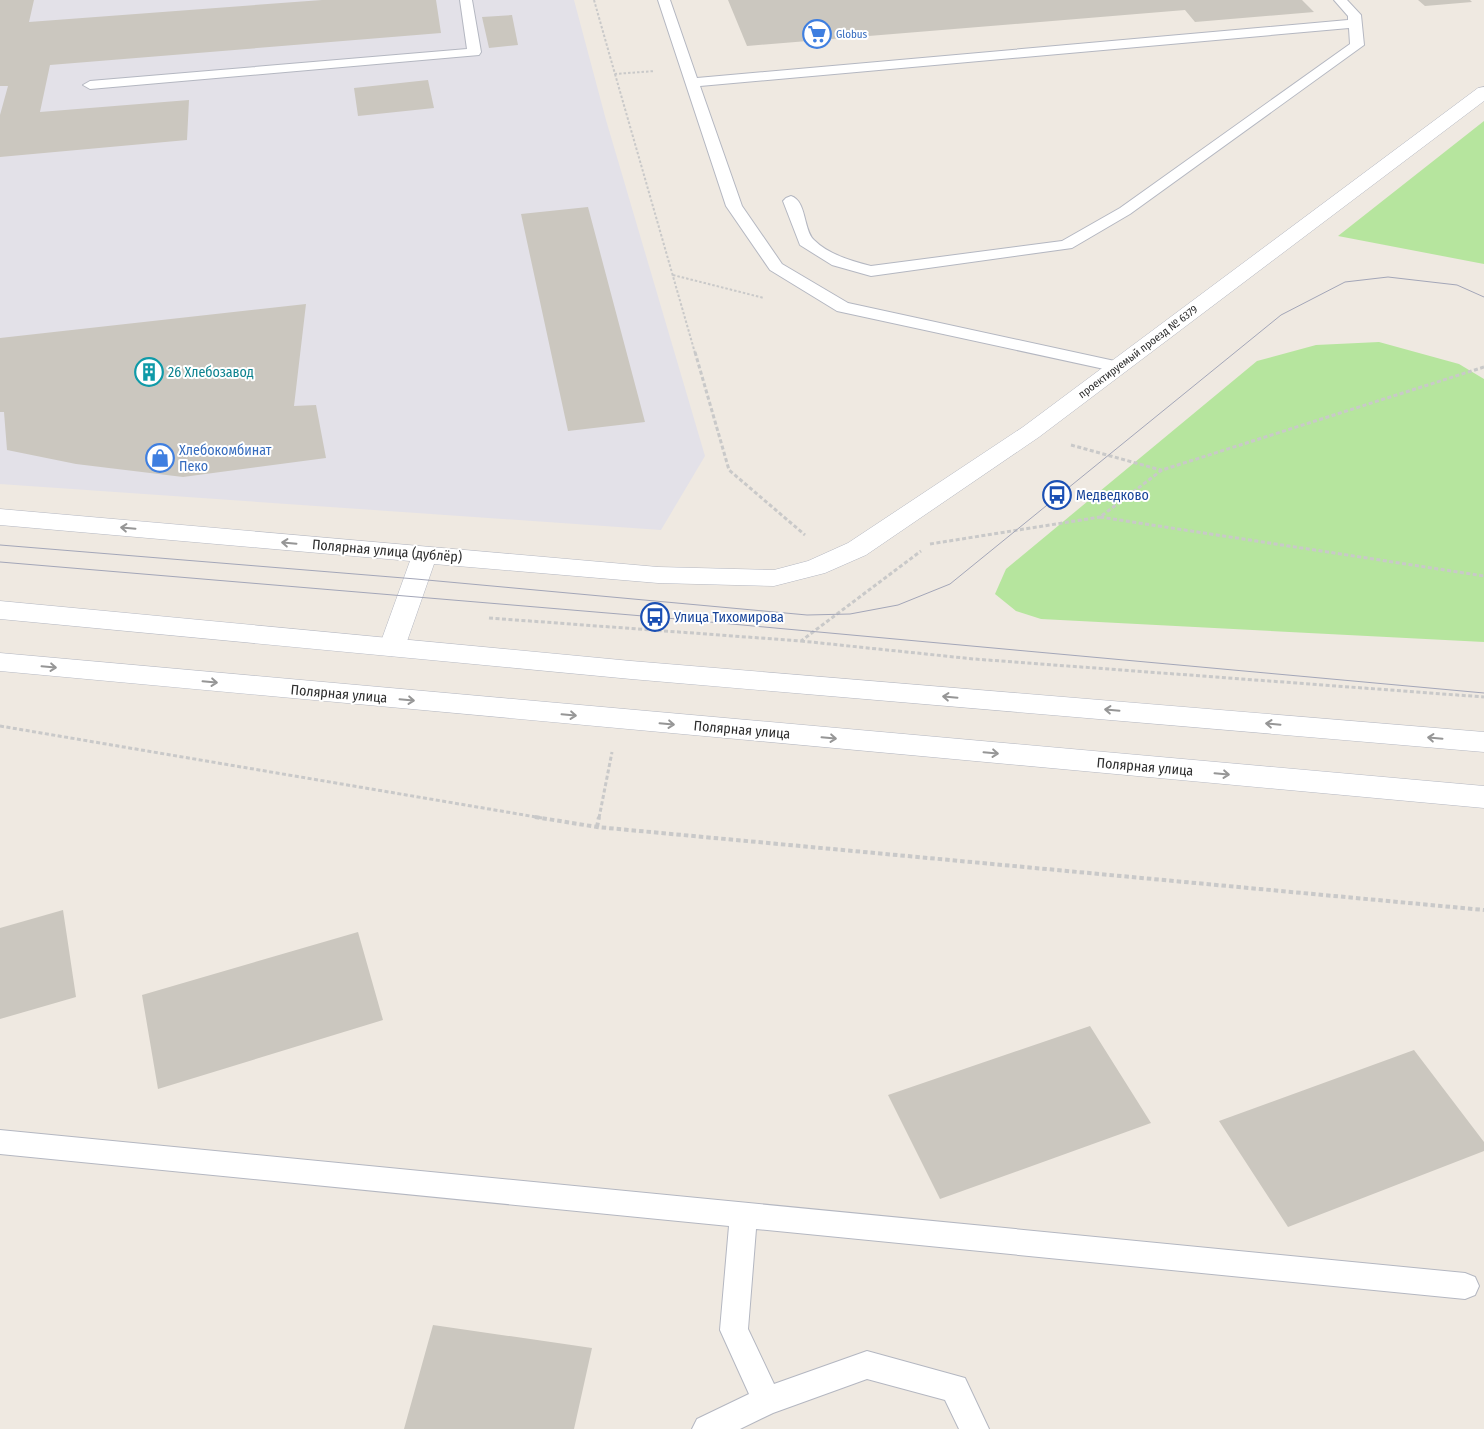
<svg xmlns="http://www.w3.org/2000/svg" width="1484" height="1429" viewBox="0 0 1484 1429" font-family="'Fira Sans Condensed',sans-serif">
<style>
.industrial{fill:#e3e1e8}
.green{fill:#b6e59e}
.building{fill:#cbc7bf}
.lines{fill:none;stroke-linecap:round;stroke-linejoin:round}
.lane-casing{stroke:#b4b7c1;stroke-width:2}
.street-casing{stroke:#b4b7c1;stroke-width:1}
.secondary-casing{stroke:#b4b7c1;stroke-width:1}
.path-far2{stroke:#c9c9c9;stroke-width:2;stroke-dasharray:2.5 2;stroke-linecap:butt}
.path-far1{stroke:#c9c9c9;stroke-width:3;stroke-dasharray:4 2.5;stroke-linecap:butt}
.path{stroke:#c9c9c9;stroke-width:4;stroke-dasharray:4.5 3;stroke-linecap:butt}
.lane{fill:#fff;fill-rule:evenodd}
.street{fill:#fff;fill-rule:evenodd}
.secondary{fill:#fff;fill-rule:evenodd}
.tram{stroke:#a3a6b8;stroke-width:1}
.oneway{stroke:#969696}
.labels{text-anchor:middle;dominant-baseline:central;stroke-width:4;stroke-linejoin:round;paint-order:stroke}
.far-shop-label{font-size:11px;fill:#366cbe;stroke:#fff;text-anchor:start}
.far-street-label{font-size:11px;fill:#2e2e2e;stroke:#fff}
.culture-label{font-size:14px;fill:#0d838f;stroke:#fff;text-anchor:start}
.shop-label{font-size:14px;fill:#366cbe;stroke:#fff;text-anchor:start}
.transit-label{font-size:14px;fill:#164399;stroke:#fff;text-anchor:start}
.street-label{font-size:14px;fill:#2e2e2e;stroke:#fff}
</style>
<rect width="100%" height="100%" fill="#efe9e1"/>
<!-- industrial -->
<path class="industrial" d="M 0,0 L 574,0 L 606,120 L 705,456 L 661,530 L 0,484 Z"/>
<!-- green -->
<path class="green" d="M 1484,121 L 1484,264 L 1338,236 Z
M 1379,342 L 1459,364 L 1484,379 L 1484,642 L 1041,619 L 1016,611 L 995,594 L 1006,569 L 1257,361 L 1316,345 Z"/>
<!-- building -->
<path class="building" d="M 0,0 L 34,0 L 29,22 L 322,0 L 436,0 L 441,33 L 50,65 L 40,112 L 189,100 L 187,140 L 0,157 L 0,115 L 8,86 L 0,86 Z
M 728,0 L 1302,0 L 1314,12 L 1195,22 L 1185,10 L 747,46 Z
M 1418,0 L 1470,0 L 1472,2 L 1425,6 Z
M 512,15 L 518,45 L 489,48 L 482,17 Z
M 428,80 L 434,108 L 358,116 L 354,88 Z
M 588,207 L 645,422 L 568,431 L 521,214 Z
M 306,304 L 294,406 L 316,405 L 326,458 L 183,477 L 76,464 L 7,450 L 4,412 L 0,412 L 0,338 Z
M 63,910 L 76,997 L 0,1019 L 0,928 Z
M 358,932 L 383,1020 L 158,1089 L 142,995 Z
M 1090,1026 L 1151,1123 L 940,1199 L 888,1095 Z
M 1414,1050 L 1484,1142 L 1484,1151 L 1288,1227 L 1219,1121 Z
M 433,1325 L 592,1348 L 574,1429 L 404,1429 Z"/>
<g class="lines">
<defs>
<path id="lane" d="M 460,0 L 472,0 L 481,52 L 479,55 L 90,89 L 83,85 L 90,81 L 467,49 Z
M 658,0 L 670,0 L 697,78 L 1348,20 L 1348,16 L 1334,0 L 1347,0 L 1361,15 L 1364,45 L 1130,214 L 1072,248 L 871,276 L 832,265 L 800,245 L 783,201 L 786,198 L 791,196 C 807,201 803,230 814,240 C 829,255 852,261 871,266 L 1062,241 L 1120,208 L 1350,44 L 1349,28 L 700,86 L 742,206 L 782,264 L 848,303 L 1124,363 L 1127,367 L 1124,371 L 1118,372 L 837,311 L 770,270 L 726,206 Z
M 0,1130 L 1465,1273 L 1475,1277 L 1479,1286 L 1475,1295 L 1465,1299 L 756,1229 L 748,1329 L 774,1384 L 867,1351 L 965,1378 L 989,1429 L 959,1429 L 945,1400 L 867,1379 L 773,1413 L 740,1429 L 692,1429 L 697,1419 L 749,1394 L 720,1330 L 729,1226 L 0,1154 Z"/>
<path id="street" d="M 1484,87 L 1484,101 L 1039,437 L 866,555 L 825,573 L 774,586 L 658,583 L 434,564 L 405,647 L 401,653 L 392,656 L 383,653 L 379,647 L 410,561 L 0,525 L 0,509 L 658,567 L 774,570 L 808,561 L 848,543 L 1023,427 L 1478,88 Z"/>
<path id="secondary" d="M 0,601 L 631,661 L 1484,732 L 1484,752 L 631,679 L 0,619 Z
M 0,653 L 1484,786 L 1484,808 L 0,671 Z"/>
</defs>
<!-- lane casing -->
<use href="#lane" class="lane-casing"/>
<!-- street casing -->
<use href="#street" class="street-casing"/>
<!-- secondary casing -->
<use href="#secondary" class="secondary-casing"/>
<!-- path-far2 -->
<path class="path-far2" d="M 594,0 L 615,74 L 655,71
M 615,74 L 695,353
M 673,275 L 764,298"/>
<!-- path-far1 -->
<path class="path-far1" d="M 695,352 L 729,470 L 805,535
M 1484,367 L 1162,470 L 1100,517 L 1484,576
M 1071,445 L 1161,470
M 930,544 L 1100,517
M 489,618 L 801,641 L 921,551
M 801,641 L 974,659 L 1484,697
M 0,726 L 542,818
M 599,818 L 612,752"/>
<!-- path -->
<path class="path" d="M 535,817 L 597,827 L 1484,910
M 597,827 L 599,817"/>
<!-- lane -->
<use href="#lane" class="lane"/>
<!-- street -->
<use href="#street" class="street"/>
<!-- secondary -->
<use href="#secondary" class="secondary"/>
<!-- tram -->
<path class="tram" d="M 0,545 L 416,579 L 807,615 L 850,614 L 898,605 L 950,584 L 1281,315 L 1345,282 L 1388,277 L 1457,285 L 1484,297
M 0,562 L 655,617 L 1484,693"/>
</g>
<!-- one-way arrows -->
<defs><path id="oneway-shaft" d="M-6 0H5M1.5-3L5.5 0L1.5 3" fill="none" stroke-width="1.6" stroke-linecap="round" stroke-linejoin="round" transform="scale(1.25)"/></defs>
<g class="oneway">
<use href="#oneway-shaft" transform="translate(128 528) rotate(-175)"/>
<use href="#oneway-shaft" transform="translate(289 543) rotate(-175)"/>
<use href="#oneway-shaft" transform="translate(49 667) rotate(5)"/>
<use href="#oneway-shaft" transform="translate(210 682) rotate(5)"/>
<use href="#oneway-shaft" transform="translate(950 697) rotate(-175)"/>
<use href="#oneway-shaft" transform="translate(407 700) rotate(5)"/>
<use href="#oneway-shaft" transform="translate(1112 710) rotate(-175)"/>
<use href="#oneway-shaft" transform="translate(569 715) rotate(5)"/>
<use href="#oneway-shaft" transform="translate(667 724) rotate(5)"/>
<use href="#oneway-shaft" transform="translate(1273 724) rotate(-175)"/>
<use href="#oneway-shaft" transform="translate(829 738) rotate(5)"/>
<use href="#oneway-shaft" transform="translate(1435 738) rotate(-175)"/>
<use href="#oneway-shaft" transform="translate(991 753) rotate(5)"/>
<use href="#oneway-shaft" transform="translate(1222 774) rotate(5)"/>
</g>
<!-- icons -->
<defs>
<symbol id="supermarket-ring" viewBox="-11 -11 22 22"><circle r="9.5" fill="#fff" stroke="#3f7fe0" stroke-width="1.5"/><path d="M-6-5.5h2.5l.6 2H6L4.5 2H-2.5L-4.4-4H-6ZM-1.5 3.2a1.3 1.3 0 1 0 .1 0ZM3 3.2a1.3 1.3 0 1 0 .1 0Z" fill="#3f7fe0"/></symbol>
<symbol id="building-ring" viewBox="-11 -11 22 22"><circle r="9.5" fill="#fff" stroke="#0f9aa8" stroke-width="1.5"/><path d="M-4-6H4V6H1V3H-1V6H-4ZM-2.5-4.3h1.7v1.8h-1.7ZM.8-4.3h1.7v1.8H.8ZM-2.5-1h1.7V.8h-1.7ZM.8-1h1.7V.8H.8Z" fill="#0f9aa8"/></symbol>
<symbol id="shop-ring" viewBox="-11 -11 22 22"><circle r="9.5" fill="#fff" stroke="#3f7fe0" stroke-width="1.5"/><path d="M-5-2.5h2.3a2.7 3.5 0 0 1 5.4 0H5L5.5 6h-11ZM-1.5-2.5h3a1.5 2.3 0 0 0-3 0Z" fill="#3f7fe0"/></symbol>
<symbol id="bus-ring" viewBox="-11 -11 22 22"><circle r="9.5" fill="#fff" stroke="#1a4fb4" stroke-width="1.5"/><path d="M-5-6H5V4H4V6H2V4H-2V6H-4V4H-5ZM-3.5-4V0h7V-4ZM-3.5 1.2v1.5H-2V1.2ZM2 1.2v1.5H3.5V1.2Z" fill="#1a4fb4"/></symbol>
</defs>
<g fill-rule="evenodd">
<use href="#supermarket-ring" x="801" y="18" width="32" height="32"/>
<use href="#building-ring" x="133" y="356" width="32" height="32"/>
<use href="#shop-ring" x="144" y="442" width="32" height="32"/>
<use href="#bus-ring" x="1041" y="479" width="32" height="32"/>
<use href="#bus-ring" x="639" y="601" width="32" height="32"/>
</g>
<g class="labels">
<!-- far-shop labels -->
<g class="far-shop-label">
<text x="836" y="34">Globus</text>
</g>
<!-- far-street labels -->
<g class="far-street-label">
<text transform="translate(1138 352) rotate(-37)">проектируемый проезд № 6379</text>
</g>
<!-- culture labels -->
<g class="culture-label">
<text x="168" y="372">26 Хлебозавод</text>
</g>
<!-- shop labels -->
<g class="shop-label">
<text x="179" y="450">Хлебокомбинат<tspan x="179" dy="16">Пеко</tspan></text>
</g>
<!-- transit labels -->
<g class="transit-label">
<text x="1076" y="495">Медведково</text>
<text x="674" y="617">Улица Тихомирова</text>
</g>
<!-- street labels -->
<g class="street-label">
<text transform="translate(387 551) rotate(5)">Полярная улица (дублёр)</text>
<text transform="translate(339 694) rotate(5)">Полярная улица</text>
<text transform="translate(742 730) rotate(5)">Полярная улица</text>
<text transform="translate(1145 767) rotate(5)">Полярная улица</text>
</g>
</g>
</svg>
